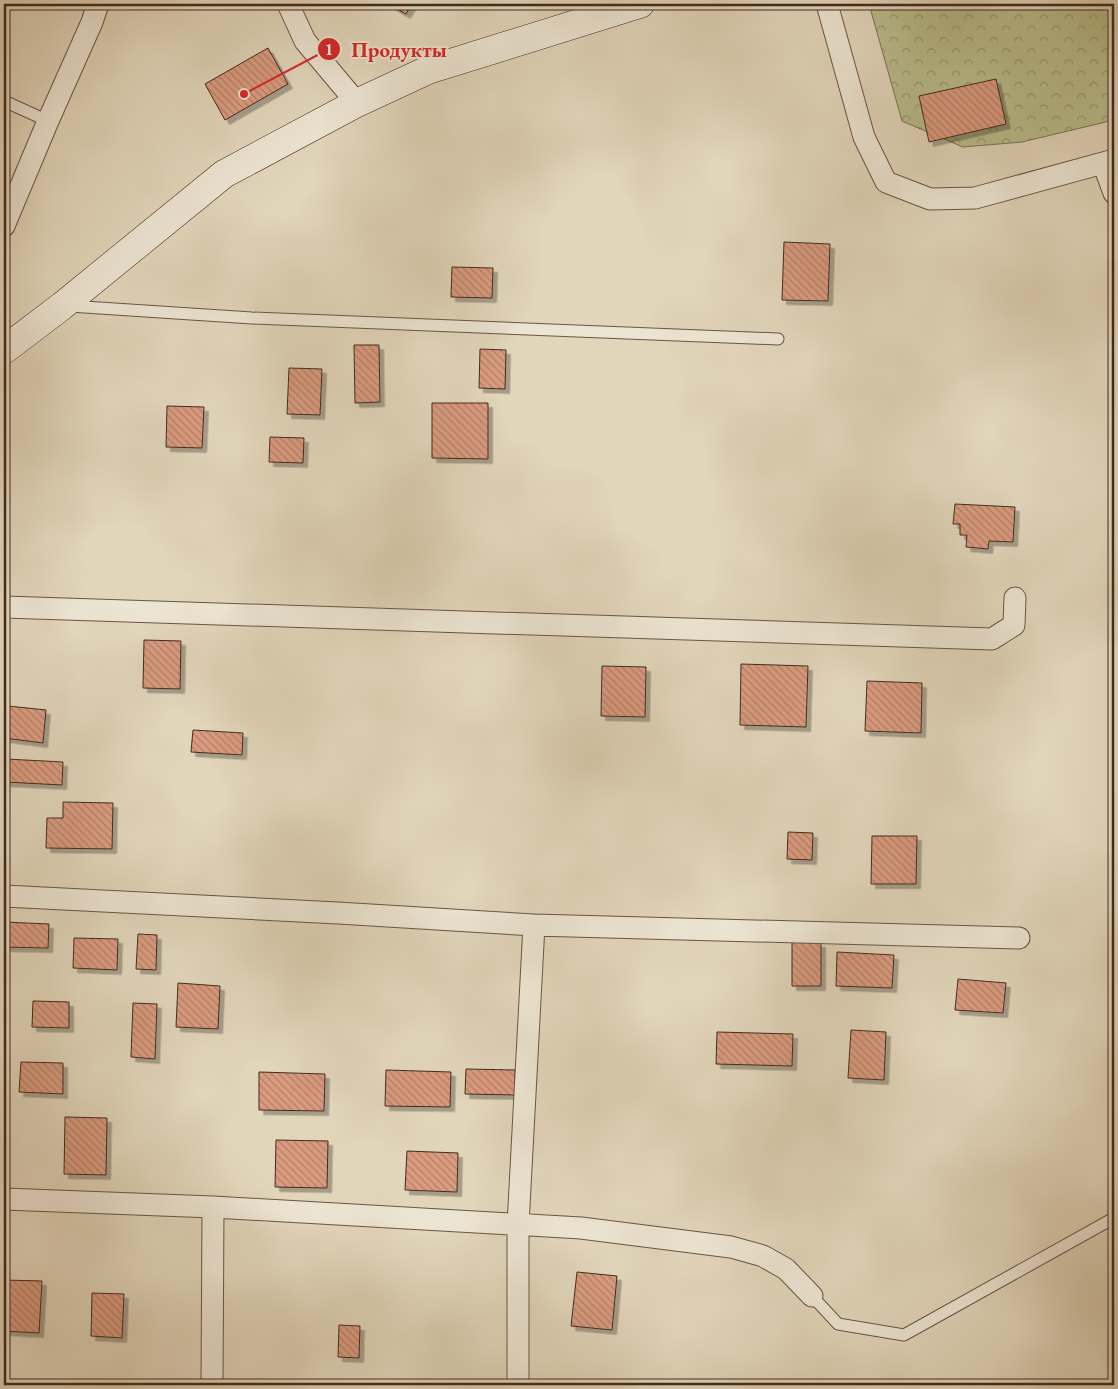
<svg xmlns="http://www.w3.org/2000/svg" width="1118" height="1389" viewBox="0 0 1118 1389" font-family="'EB Garamond',serif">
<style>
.forest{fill:url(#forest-crowns);stroke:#7e7254}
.building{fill:url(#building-back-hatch);stroke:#422a1e;filter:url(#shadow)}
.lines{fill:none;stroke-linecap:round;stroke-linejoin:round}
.lane-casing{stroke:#6a5545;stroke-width:13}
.street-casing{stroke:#6a5545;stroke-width:23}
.secondary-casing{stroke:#422a1e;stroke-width:29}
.lane{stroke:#ece4d2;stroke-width:11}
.street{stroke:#ece4d2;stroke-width:21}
.secondary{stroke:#ece4d2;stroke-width:28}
.leader{fill:none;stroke:#d62828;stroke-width:2}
.callout-dot{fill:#d62828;stroke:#ece4d2;stroke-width:2}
.mark-label{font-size:15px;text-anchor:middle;font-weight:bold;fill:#fff}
.callout-label{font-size:21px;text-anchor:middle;font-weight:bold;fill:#d62828;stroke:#ece4d2;stroke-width:4;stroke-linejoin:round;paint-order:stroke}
</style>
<defs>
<pattern id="forest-crowns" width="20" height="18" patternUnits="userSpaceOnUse" patternTransform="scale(1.25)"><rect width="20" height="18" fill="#b9bb8b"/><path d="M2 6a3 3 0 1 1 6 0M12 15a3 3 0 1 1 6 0" fill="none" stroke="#989871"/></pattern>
<pattern id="building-back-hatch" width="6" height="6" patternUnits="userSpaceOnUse" patternTransform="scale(1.25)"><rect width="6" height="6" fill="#da9b7f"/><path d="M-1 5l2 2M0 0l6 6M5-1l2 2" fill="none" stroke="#b27f67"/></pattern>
<filter id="shadow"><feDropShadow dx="4.5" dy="4.5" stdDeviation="0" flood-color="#0004"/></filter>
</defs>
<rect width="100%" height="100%" fill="#e1d5ba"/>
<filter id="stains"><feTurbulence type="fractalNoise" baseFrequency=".004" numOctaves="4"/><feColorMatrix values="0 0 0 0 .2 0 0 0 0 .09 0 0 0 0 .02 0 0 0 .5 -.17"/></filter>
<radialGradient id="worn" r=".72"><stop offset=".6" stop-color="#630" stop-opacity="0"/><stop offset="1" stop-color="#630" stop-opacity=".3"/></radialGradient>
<!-- forest -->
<path class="forest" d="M 869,4 L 1114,4 L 1114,120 L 1022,142 L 963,147 L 902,121 Z"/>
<!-- building -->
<path class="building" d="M 388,4 L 412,4 L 406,14 Z
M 268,48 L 288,84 L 225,120 L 205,84 Z
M 996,79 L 1006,124 L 929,142 L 919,96 Z
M 784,242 L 830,244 L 828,301 L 782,300 Z
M 452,267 L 493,268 L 492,298 L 451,297 Z
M 354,345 L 379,345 L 380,402 L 355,403 Z
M 480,349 L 506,350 L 505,389 L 479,388 Z
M 289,368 L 322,369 L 320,415 L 287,414 Z
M 432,403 L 488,403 L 488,459 L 432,458 Z
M 167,406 L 204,407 L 202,448 L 166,447 Z
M 270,437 L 304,438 L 303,463 L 269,462 Z
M 955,504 L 1015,507 L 1013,542 L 989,541 L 988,549 L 966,547 L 967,535 L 960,535 L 960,524 L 953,524 Z
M 144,640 L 181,641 L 180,689 L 143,688 Z
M 741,664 L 808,666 L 806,727 L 740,725 Z
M 602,666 L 646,667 L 645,717 L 601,716 Z
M 867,681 L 922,683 L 921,733 L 865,731 Z
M 8,706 L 46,710 L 43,743 L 4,738 Z
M 193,730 L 243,733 L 242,755 L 191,752 Z
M 6,759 L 63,762 L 62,785 L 5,782 Z
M 63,802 L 113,803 L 112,849 L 46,848 L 47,818 L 63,818 Z
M 788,832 L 813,833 L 812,860 L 787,859 Z
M 872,836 L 917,836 L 916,884 L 871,884 Z
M 4,922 L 49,924 L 48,948 L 4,947 Z
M 138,934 L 157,935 L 156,970 L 136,969 Z
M 74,938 L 118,939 L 117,970 L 73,968 Z
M 792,942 L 821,943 L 821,986 L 792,986 Z
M 837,952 L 894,955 L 892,988 L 836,986 Z
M 958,979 L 1006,983 L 1003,1013 L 955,1010 Z
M 178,983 L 220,986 L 218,1029 L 176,1027 Z
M 33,1001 L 69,1002 L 69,1028 L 32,1027 Z
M 133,1003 L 157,1004 L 155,1059 L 131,1057 Z
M 851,1030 L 886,1032 L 884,1080 L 848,1078 Z
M 717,1032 L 793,1034 L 792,1066 L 716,1064 Z
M 21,1062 L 63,1063 L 63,1094 L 19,1092 Z
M 466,1069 L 515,1070 L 515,1095 L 465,1094 Z
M 386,1070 L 451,1072 L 450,1107 L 385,1106 Z
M 259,1072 L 325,1074 L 324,1111 L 259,1110 Z
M 65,1117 L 107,1118 L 106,1175 L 64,1174 Z
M 276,1140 L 328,1141 L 327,1188 L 275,1187 Z
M 407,1151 L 458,1153 L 457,1192 L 405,1190 Z
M 577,1272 L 617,1276 L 612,1330 L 571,1326 Z
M 4,1280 L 42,1281 L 39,1333 L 4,1331 Z
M 92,1293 L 124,1294 L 122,1338 L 91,1336 Z
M 339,1325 L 360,1326 L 359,1358 L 338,1357 Z"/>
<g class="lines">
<defs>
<path id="lane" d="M 4,101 L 48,121
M 69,306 L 252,318 L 778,339
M 812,1296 L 838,1324 L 904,1335 L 1114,1218"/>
<path id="street" d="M 288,4 L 305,41 L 357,103
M 827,4 L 864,137 L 886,182 L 930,199 L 975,198 L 1114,160
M 1103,163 L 1114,193
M 4,226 L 48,121 L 92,22 L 98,4
M 4,607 L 992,639 L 1014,625 L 1015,598
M 4,896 L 338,913 L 534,925 L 518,1225 L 518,1385
M 534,925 L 1019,938
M 4,1199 L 213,1207 L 581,1228 L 731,1247 L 763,1256 L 786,1269 L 812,1296
M 212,1385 L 213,1207"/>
<path id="secondary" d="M 4,350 L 62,306 L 224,174 L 357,103 L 428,70 L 640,4"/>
</defs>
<!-- lane casing -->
<use href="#lane" class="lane-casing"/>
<!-- street casing -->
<use href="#street" class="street-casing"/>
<!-- secondary casing -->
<use href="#secondary" class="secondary-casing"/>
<!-- lane -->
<use href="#lane" class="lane"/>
<!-- street -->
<use href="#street" class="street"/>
<!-- secondary -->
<use href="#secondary" class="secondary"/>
</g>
<!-- callouts -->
<path class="leader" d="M244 94L329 49"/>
<g class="callout-dot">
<circle cx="244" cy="94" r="5"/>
<circle cx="329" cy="49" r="12"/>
</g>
<g class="mark-label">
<text x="329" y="55">1</text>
</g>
<g class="callout-label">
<text x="399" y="57">Продукты</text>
</g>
<!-- margin -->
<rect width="1118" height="1389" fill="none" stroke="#e1d5ba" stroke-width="20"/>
<rect x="5" y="5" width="1108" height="1379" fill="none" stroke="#422a1e" stroke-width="2.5"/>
<rect x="10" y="10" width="1098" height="1369" fill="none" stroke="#422a1e"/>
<rect width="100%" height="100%" filter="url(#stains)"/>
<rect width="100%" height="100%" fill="url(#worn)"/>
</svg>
